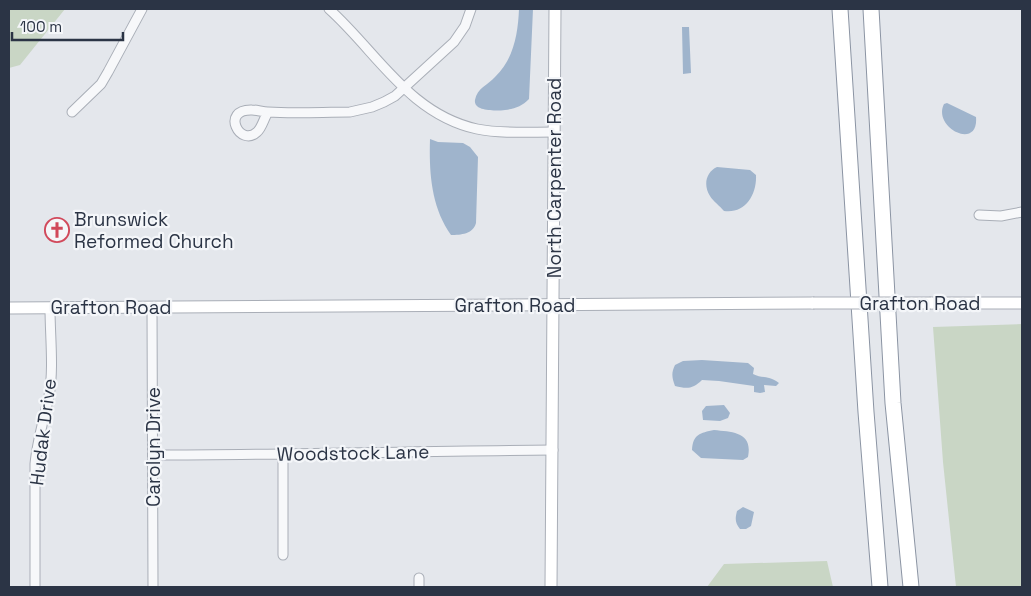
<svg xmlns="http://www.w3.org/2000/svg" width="1031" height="596" viewBox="0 0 1031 596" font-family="'Space Grotesk',sans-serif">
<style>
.green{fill:#c9d6c5}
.water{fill:#9fb4cc}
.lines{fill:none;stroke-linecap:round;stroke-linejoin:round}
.street-casing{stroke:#a9aeb7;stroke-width:11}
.secondary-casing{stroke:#a9aeb7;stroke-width:13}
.highway-casing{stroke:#8b94a3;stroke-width:17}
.street{stroke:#f7f8fa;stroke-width:9}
.secondary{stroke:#fff;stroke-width:11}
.highway{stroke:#fff;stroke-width:15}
.secondary-bridge-casing{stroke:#a9aeb7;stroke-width:13;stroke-linecap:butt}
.secondary-bridge{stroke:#fff;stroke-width:11}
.labels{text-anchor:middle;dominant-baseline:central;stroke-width:4.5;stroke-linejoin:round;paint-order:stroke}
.street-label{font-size:19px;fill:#2b3445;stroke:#f4f6f9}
.poi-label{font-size:19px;fill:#2b3445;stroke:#f4f6f9;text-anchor:start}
</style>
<rect width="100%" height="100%" fill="#e4e7ec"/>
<!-- green -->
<path class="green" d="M 9,9 L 65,9 L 20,65 L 9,68 Z
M 1022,324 L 1022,587 L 956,587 L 943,462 L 933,327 Z
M 827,561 L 833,587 L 707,587 L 724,564 Z"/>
<!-- water -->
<path class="water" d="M 519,9 L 533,9 L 529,99 C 522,106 515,109 505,110 C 497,111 473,112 475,100 C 477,88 488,85 495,77 C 514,59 518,33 519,9 Z
M 682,27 L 689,27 L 691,73 L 683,74 Z
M 947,103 L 976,117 C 979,151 932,128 944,104 Z
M 430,139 L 438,142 L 463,143 L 470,147 L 478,157 L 476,223 C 473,234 461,235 451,235 C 431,207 429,172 430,139 Z
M 717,167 L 750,170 L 756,175 C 757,195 745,214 724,211 C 720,206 713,201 710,196 C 703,185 706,172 717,167 Z
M 702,360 L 748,363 L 754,368 L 753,374 C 763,379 769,375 779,383 L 776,386 L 764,385 L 765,392 L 760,393 L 754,392 L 754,386 L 719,381 L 702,380 C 693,389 687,389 675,386 C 672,378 671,373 675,365 L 683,361 Z
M 724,405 L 730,413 L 728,418 L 720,421 L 703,420 L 702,411 L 706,406 Z
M 714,430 C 733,432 753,432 748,457 L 743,460 L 701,458 L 692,450 C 693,434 700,433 714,430 Z
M 743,507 L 754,512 L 751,526 L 746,529 L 740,529 C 735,523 735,519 737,511 Z"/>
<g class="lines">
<defs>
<path id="street" d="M 329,9 C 377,52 409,114 477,129 C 502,134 529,132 554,132
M 72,112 L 101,84 L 108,72 L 142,9
M 268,112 C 264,118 262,128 257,132 C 240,148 220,109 252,110 C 257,110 263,112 268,112 C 295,114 323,112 350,112 L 372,107 L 384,102 L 395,96 L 454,42 L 465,26 L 471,9
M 979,215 L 1001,216 L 1022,212
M 152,307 L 153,587
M 153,455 C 286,455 419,451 553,450
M 283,555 L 283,455
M 419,578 L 419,587
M 35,587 L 35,464 C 37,441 44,419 49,396 C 54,368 50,337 50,308"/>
<path id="secondary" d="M 931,303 L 1022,303
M 9,308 L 813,303
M 551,587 L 555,9"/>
<path id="highway" d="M 840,9 L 866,412 L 880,587
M 871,9 L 893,403 L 911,587"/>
</defs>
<!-- street casing -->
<use href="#street" class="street-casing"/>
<!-- secondary casing -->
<use href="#secondary" class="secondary-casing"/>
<!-- highway casing -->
<use href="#highway" class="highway-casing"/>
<!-- street -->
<use href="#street" class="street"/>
<!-- secondary -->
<use href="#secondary" class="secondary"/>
<!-- highway -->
<use href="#highway" class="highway"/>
<defs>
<path id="secondary-bridge" d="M 813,303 L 931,303"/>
</defs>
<!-- secondary-bridge casing -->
<use href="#secondary-bridge" class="secondary-bridge-casing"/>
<!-- secondary-bridge -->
<use href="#secondary-bridge" class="secondary-bridge"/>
</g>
<!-- icons -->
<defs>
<symbol id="church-ring" viewBox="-11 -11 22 22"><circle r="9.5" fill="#f4f6f9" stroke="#d1495b" stroke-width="1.5"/><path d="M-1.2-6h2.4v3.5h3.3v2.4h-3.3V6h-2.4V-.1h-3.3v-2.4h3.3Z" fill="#d1495b"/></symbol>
</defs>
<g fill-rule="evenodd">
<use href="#church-ring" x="43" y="216" width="28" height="28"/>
</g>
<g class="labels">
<!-- street labels -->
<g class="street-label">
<text transform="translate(554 178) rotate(-90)">North Carpenter Road</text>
<text x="920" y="303">Grafton Road</text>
<text x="515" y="305">Grafton Road</text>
<text x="111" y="307">Grafton Road</text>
<text transform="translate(43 432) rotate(-83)">Hudak Drive</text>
<text transform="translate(153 447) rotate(-90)">Carolyn Drive</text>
<text transform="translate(353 453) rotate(-1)">Woodstock Lane</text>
</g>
<!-- poi labels -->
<g class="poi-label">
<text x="74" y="219">Brunswick<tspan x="74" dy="22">Reformed Church</tspan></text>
</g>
</g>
<!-- border -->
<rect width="1031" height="596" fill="none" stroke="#2b3445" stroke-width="20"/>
<!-- scale -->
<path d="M12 32v8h111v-8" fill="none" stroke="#2b3445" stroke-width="2.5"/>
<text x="20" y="32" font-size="15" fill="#2b3445" stroke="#f4f6f9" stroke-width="4" paint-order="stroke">100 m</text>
</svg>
